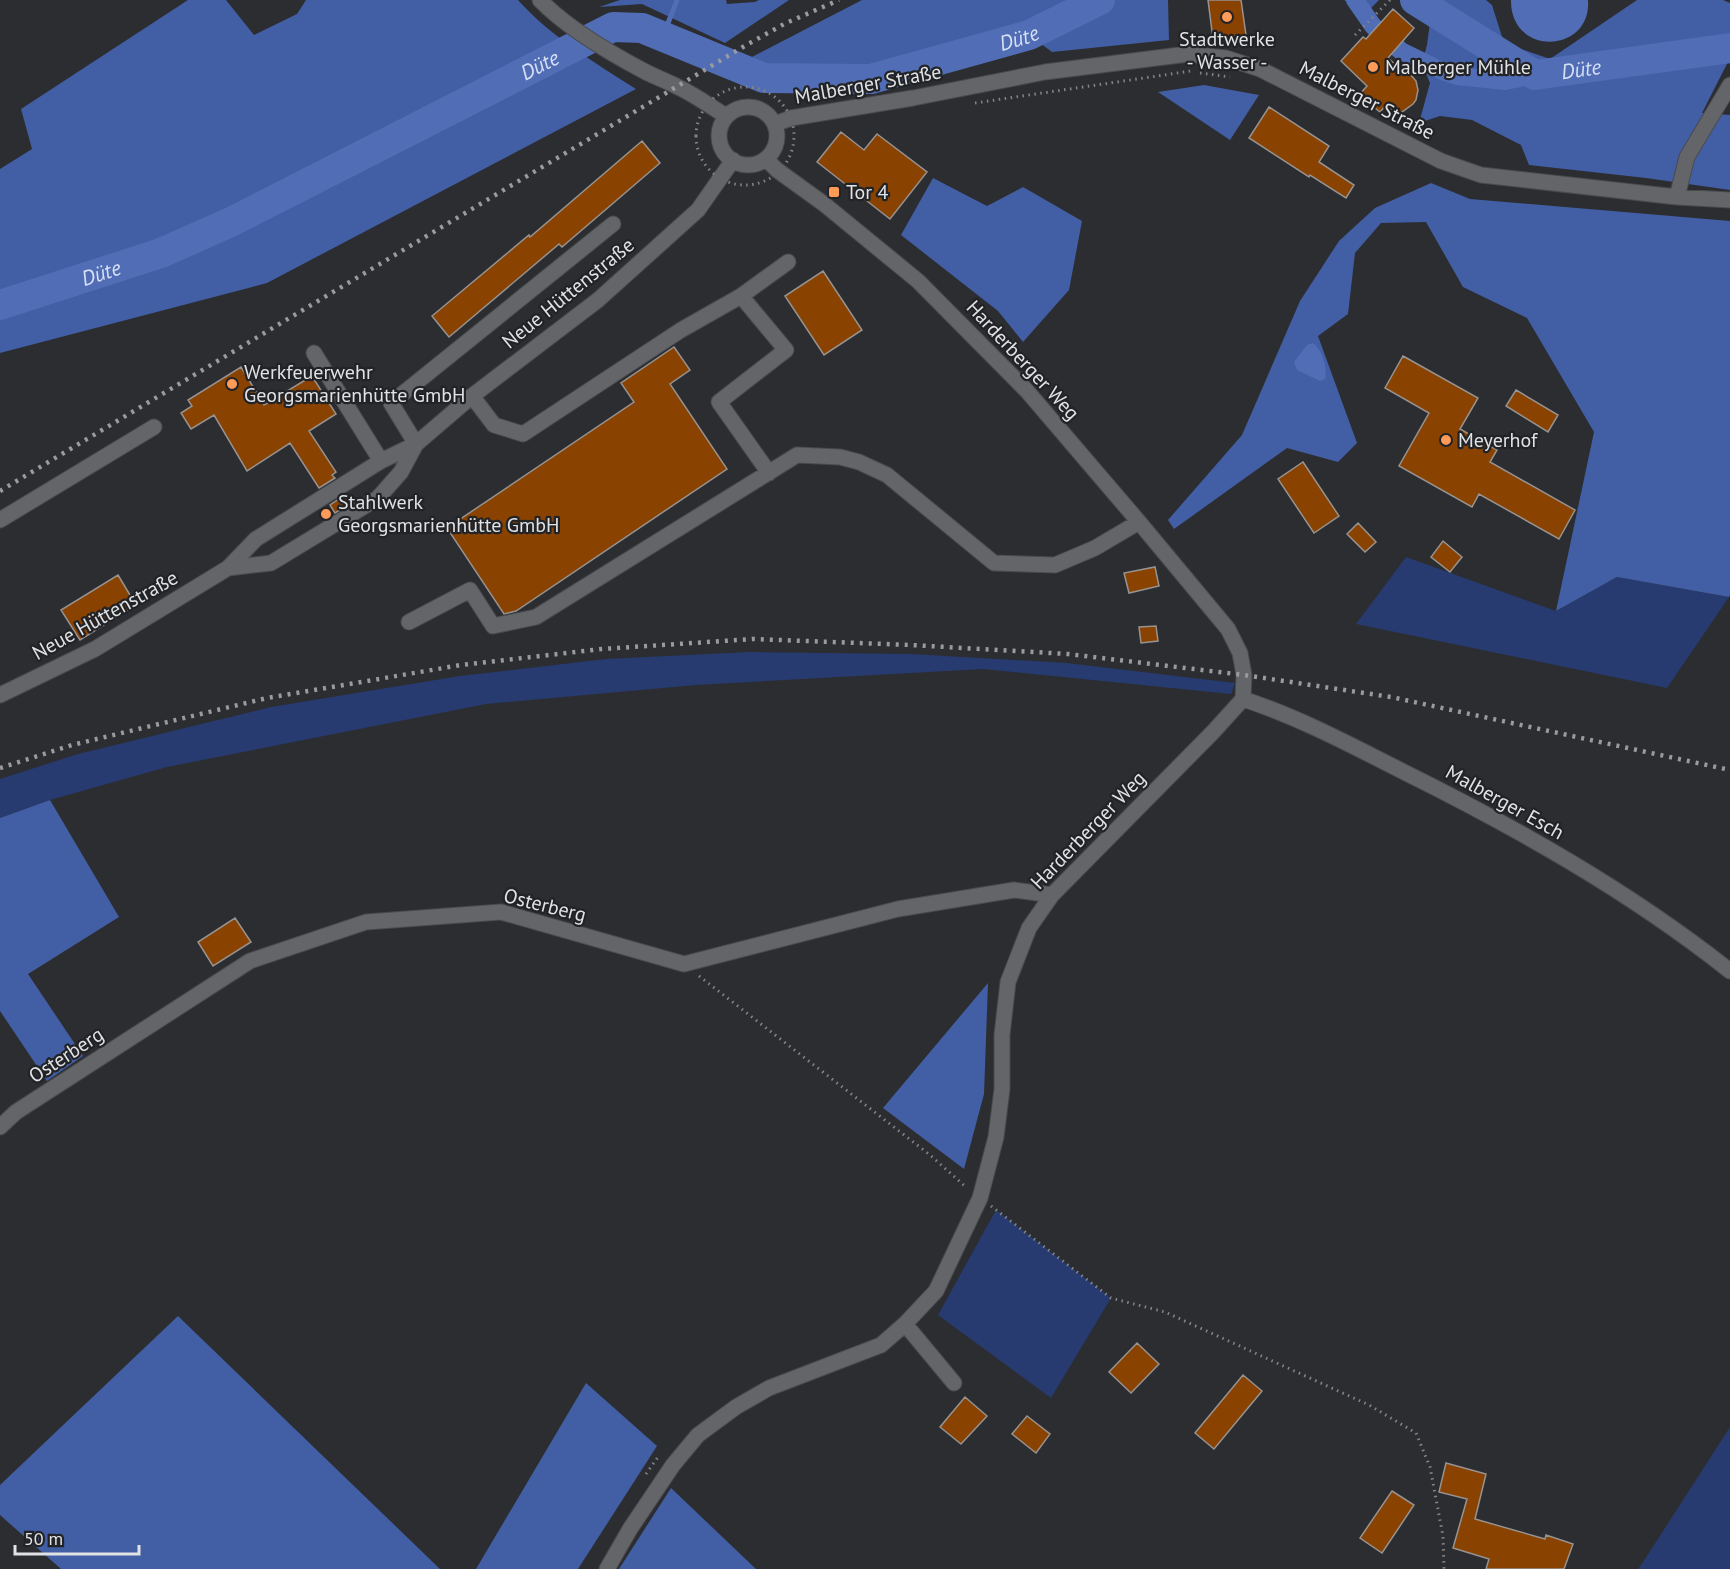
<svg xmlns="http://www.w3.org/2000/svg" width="1730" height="1569" viewBox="0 0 1730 1569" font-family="'PT Sans',sans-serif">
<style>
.green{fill:#273b70}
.forest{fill:#425ea4}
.water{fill:#506db5}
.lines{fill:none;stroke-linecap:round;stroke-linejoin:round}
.stream{stroke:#506db5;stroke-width:5}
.canal{stroke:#506db5;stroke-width:18}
.river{stroke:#506db5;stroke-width:30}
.building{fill:#894200;stroke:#979391;stroke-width:1.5}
.minor-casing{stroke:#494a4d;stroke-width:17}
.path{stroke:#848588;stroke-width:3;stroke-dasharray:1.5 4.5;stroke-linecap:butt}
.minor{stroke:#646569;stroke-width:15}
.rail{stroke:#9a9b9e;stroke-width:4.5;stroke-dasharray:3 6;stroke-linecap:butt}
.poi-dot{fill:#fe9b58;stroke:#222327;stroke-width:2}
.labels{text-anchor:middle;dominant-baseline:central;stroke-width:4.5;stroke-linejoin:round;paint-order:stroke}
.poi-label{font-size:20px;fill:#e1e2e4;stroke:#222327;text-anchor:start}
.street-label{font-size:20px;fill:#e1e2e4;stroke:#222327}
.water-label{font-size:21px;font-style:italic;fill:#d7e0f5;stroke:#222327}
</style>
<rect width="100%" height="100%" fill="#2c2d30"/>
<!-- green -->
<path class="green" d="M 1406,557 L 1556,611 L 1617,577 L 1729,597 L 1667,688 L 1356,624 Z
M 749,652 L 911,654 L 1067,663 L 1235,683 L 1231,694 L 983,669 L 696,685 L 486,704 L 167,767 L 50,800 L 0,818 L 0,779 L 78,754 L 271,707 L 460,676 L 606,659 Z
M 996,1210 L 1111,1298 L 1051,1398 L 938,1315 Z
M 1730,1427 L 1730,1569 L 1638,1569 L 1645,1559 Z"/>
<!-- forest -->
<path class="forest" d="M 188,0 L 226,0 L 254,35 L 297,14 L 306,0 L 518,0 C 551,37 594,62 636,89 L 267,283 L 0,353 L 0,169 L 32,149 L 21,109 Z
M 620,0 L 726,0 L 727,4 L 755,2 L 759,0 L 789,0 L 725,43 L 642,4 L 599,7 Z
M 862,0 L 1168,0 L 1169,40 L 1052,52 L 1017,26 L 869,69 L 782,70 L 750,58 Z
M 1344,0 L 1379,0 L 1365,14 Z
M 1433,0 L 1486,0 L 1492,5 L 1504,43 L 1550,59 L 1637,0 L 1723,0 L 1730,3 L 1730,58 L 1702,113 L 1730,115 L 1730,190 L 1646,178 L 1529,165 L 1521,145 L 1472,120 L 1440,116 L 1419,123 L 1430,83 L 1422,64 L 1427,45 Z
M 1204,85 L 1259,95 L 1230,140 L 1158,92 Z
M 933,178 L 987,206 L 1023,187 L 1082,221 L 1069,290 L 1023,342 L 998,311 L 901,235 Z
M 1431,183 L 1470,199 L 1730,221 L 1730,595 L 1729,597 L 1617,577 L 1556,611 L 1594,432 L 1527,318 L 1463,287 L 1426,222 L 1381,223 L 1355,253 L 1348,314 L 1318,336 L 1357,443 L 1338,462 L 1287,448 L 1174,529 L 1168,520 L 1242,435 L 1300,301 L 1339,241 L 1375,208 Z
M 50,800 L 119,917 L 28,974 L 83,1056 L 47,1081 L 0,1011 L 0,818 Z
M 988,983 L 984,1094 L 964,1169 L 883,1108 Z
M 178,1316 L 440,1569 L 61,1569 L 0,1515 L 0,1485 Z
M 586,1383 L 657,1446 L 578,1569 L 476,1569 Z
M 671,1488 L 756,1569 L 619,1569 Z"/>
<!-- water -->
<path class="water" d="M 1511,0 L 1588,0 C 1592,54 1510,57 1511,0 Z
M 1313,343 C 1322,349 1328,368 1325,379 L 1320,381 L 1297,370 L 1294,362 L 1307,345 Z"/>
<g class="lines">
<!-- stream -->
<path class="stream" d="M 663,36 L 677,0"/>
<!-- canal -->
<path class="canal" d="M 1355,0 L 1373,26 L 1401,51 L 1442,71 L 1457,76 L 1505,81 L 1535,75"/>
<!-- river -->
<g class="river">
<path id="s1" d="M 1415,0 L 1535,75 L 1730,48"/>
<path id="s2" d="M 0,305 L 161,253 L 231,222 L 613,27 L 642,28 L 764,78 L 871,79 L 1029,35 L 1100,0"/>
</g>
</g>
<!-- building -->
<path class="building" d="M 1208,0 L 1241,0 L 1246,35 L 1213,39 Z
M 1393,9 L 1414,28 L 1388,58 L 1405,73 L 1410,74 L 1416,81 L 1418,90 L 1416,100 L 1413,104 L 1402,112 L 1396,114 L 1387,104 L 1380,112 L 1359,95 L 1367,86 L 1341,61 L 1363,37 L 1366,39 Z
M 1269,107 L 1329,146 L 1319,162 L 1354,185 L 1346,198 L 1310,175 L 1309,177 L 1249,138 Z
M 841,132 L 864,150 L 877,134 L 927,172 L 890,219 L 817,162 Z
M 642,141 L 660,163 L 562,247 L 559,244 L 449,337 L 432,316 L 529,235 L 530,237 Z
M 823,271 L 862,330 L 824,355 L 785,296 Z
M 674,347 L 690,370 L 670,384 L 727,469 L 516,611 L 504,614 L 447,528 L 634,402 L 621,383 Z
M 1403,356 L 1478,398 L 1460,429 L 1497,450 L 1490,462 L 1575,510 L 1559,539 L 1479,494 L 1472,507 L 1399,466 L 1429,413 L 1385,388 Z
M 241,367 L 264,405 L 312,376 L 336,414 L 309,431 L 336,472 L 332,475 L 335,478 L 319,488 L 290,443 L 247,471 L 214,415 L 191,429 L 181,413 L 192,406 L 188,400 Z
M 1516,390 L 1558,415 L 1548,432 L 1506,406 Z
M 1303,462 L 1339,516 L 1314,533 L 1278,479 Z
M 345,495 L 350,504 L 335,513 L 330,505 Z
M 1358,523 L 1376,542 L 1365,552 L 1347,534 Z
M 1443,541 L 1462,557 L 1450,572 L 1431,557 Z
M 1155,567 L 1159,586 L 1129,593 L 1124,573 Z
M 118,575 L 136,605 L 80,640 L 61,610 Z
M 1156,626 L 1158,641 L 1141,643 L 1139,627 Z
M 235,918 L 251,942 L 213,966 L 198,942 Z
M 1137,1343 L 1159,1364 L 1131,1393 L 1109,1372 Z
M 1243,1375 L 1262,1391 L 1214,1449 L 1195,1433 Z
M 965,1397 L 987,1416 L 961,1444 L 940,1427 Z
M 1027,1416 L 1050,1434 L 1036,1453 L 1012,1434 Z
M 1446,1463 L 1486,1474 L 1475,1519 L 1545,1539 L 1546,1535 L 1573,1544 L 1564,1569 L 1486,1569 L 1489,1559 L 1453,1548 L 1467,1499 L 1439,1492 Z
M 1392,1491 L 1414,1505 L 1382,1553 L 1360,1538 Z"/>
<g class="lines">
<defs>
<path id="minor" d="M 540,0 C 567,28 610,53 644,71 C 655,77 667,81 678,87 C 695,95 710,106 726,116
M719 136a29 29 0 1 1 58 0a29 29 0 1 1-58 0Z
M 775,124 L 791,118 L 913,98 L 1045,72 L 1188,54 L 1226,58 L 1260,69 L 1441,161 L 1481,175 L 1677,197 L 1730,200
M 1677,197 L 1687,157 L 1730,85
M 314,353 L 381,461
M 472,396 L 494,425 L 523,434 L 681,330 L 741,296
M 416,444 L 391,403 L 613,224
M 769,473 L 719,402 L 786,350 L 741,296 L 788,262
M 0,520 L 154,427
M 228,568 L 271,563 L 378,498 L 401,472 L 416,444
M 409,622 L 470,590 L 493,626 L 536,617 L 797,455 L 840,457 L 859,462 L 887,475 L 994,563 L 1055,565 L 1095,548 L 1139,522
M 0,695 L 95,649 L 228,568 L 256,539 L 381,461 L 416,444 L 472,396 L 598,300 L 698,210 L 733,160
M 1243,699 C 1298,717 1349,744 1400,770 C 1515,827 1629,891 1730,971
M 0,1127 L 16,1112 L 250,961 L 366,922 L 501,912 L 684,964 L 898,909 L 1014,890 L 1052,895
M 905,1324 L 954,1383
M 607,1569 L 630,1529 L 673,1465 L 698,1435 L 736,1407 L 769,1388 L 881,1345 L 905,1324 L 936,1291 L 980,1198 L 996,1137 L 1002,1089 L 1002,1035 L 1008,982 L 1029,928 L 1052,895 L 1213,732 L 1243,699 L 1244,675 L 1240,653 L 1228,629 L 1139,522 L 1027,391 L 918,281 L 824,204 L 777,170 L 766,159"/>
</defs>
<!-- minor casing -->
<use href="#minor" class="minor-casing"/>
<!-- path -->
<path class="path" d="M 1355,35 L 1390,0
M 1200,73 L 1230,77
M696 136a49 49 0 1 1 98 0a49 49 0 1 1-98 0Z
M 975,103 L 1191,71
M 699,976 L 930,1155 L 967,1188
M 991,1206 L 1111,1298 L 1165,1312 L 1369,1405 L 1416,1433 L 1430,1467 L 1443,1536 L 1444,1569
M 646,1474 L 658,1457"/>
<!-- minor -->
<use href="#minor" class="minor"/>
<!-- rail -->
<path class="rail" d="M 0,491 L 748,44 L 786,23 L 839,0
M 0,768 L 72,745 L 267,698 L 461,665 L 602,649 L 753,639 L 911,645 L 1068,654 L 1244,675 L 1391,697 L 1730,770"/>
</g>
<!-- markers -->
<g class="poi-dot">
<circle cx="1227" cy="17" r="6"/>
<circle cx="1373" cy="67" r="6"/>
<rect x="828" y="186" width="12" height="12" rx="3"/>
<circle cx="232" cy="384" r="6"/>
<circle cx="1446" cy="440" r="6"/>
<circle cx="326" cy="514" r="6"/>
</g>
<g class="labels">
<!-- poi labels -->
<g class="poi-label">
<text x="1227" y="39" text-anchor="middle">Stadtwerke<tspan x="1227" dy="23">- Wasser -</tspan></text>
<text x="1385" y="67">Malberger Mühle</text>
<text x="846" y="192">Tor 4</text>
<text x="244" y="372">Werkfeuerwehr<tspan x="244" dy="23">Georgsmarienhütte GmbH</tspan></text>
<text x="1458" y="440">Meyerhof</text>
<text x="338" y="502">Stahlwerk<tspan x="338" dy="23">Georgsmarienhütte GmbH</tspan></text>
</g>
<!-- street labels -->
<g class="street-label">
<text transform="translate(868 84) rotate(-10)">Malberger Straße</text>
<text transform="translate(1367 100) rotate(27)">Malberger Straße</text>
<text transform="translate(568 293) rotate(-39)">Neue Hüttenstraße</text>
<text transform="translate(1023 360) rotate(47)">Harderberger Weg</text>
<text transform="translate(105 615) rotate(-29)">Neue Hüttenstraße</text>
<text transform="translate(1505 802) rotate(29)">Malberger Esch</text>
<text transform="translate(1088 830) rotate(-46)">Harderberger Weg</text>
<text transform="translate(545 905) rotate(14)">Osterberg</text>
<text transform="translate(66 1055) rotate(-33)">Osterberg</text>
</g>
<!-- water labels -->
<g class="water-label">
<text stroke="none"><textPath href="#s2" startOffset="1096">Düte</textPath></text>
<text stroke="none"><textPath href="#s2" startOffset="592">Düte</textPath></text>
<text stroke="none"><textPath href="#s1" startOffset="188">Düte</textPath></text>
<text stroke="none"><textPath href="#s2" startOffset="106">Düte</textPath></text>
</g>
</g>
<!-- scale -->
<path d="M15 1545v9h124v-9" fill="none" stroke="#e1e2e4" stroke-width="3"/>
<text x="24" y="1545" font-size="18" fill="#e1e2e4" stroke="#222327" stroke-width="4.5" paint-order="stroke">50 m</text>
</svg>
